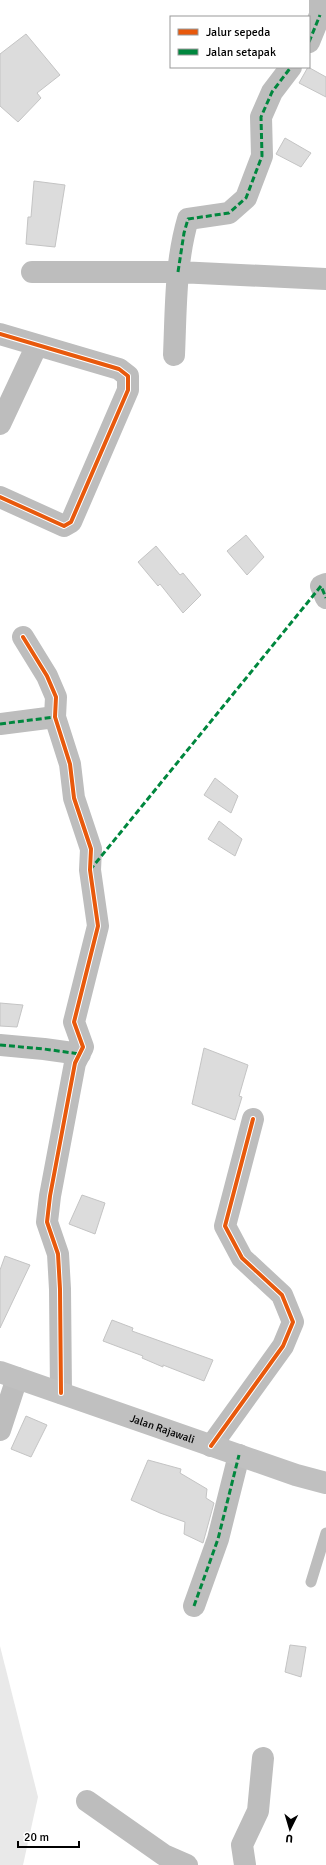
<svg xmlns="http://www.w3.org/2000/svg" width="326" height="1865" viewBox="0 0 326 1865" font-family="Signika,sans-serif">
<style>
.green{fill:#e9e9e9}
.building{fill:#dcdcdc;stroke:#c4c4c4}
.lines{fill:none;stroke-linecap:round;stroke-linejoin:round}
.lane{stroke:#bdbdbd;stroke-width:11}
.street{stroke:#bdbdbd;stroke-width:22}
.secondary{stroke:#c0c0c0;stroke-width:22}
.quiet{stroke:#00873e;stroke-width:3;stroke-dasharray:6 3;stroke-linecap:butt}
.cycleway-casing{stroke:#fff;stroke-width:6}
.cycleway{stroke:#e8590c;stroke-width:4}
.labels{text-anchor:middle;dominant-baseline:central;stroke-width:3;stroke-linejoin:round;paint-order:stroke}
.street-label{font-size:11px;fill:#000;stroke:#fff}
</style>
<rect width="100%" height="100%" fill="#fff"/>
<!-- green -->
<path class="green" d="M 0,1646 L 38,1797 L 23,1865 L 0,1865 Z"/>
<!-- building -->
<path class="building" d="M 26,34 L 60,75 L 37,93 L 41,98 L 18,122 L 0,106 L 0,54 Z
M 308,67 L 326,77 L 326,97 L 299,83 Z
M 285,138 L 311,153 L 301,167 L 276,154 Z
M 34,181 L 65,185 L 55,247 L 26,244 L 28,217 L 31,217 Z
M 246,535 L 264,557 L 247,575 L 227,551 Z
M 156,546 L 180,575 L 183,573 L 201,595 L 183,613 L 160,584 L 158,586 L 138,562 Z
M 215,778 L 238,796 L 231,813 L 204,795 Z
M 219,821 L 242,839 L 235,856 L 208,839 Z
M 0,1003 L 23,1005 L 17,1027 L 0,1026 Z
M 204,1048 L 248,1065 L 239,1096 L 242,1097 L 235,1120 L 192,1104 Z
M 82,1195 L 105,1203 L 95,1234 L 69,1224 Z
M 5,1256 L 30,1265 L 0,1328 L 0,1270 Z
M 112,1320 L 133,1328 L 132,1331 L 213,1360 L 204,1381 L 163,1365 L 163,1367 L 142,1358 L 143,1356 L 103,1341 Z
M 26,1416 L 47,1425 L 31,1457 L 11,1449 Z
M 148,1460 L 181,1469 L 180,1473 L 207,1489 L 206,1498 L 214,1503 L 203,1543 L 184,1534 L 185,1522 L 160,1513 L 131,1500 Z
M 290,1645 L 306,1647 L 301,1677 L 285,1672 Z"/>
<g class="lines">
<!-- lane -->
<path class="lane" d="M 311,1582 L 326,1533"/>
<!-- street -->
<path class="street" d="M 309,42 L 320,15 L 320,0
M 32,272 L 178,272 L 326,279
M 0,334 L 119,369 L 128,376 L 128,390 L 71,522 L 64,526 L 0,497
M 174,355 C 176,310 175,263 188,219 L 229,213 L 246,198 L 262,156 L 261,117 L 272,92 L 291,67
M 0,424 L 37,345
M 326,584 L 321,586 L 326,598
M 23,637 L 47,676 L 56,697 L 55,717 L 70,764 L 74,798 L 91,849 L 90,870 L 98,926 L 74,1022 L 83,1047 L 75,1063 L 50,1196 L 47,1222 L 58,1254 L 60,1289 L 61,1393
M 0,724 L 55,717
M 0,1045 L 44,1049 L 80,1054
M 0,1430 L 17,1378
M 211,1446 L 283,1346 L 293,1322 L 282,1295 L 242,1258 L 225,1226 L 253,1119
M 194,1606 L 218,1539 L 239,1455
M 87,1801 L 164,1855 L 187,1865
M 245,1865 L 242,1845 L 258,1811 L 263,1758"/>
<!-- secondary -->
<path class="secondary" id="s1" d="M 0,1372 L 296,1475 L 326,1483"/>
<!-- quiet -->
<path class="quiet" d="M 309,42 L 320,15
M 178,272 L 184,233 L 188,219 L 229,213 L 246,198 L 262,156 L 261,117 L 272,92 L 291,67
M 0,724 L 55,717
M 90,870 L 321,586 L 326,598
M 0,1045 L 44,1049 L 80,1054
M 194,1606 L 218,1539 L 239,1455"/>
<defs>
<path id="cycleway" d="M 0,334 L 119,369 L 128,376 L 128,390 L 71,522 L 64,526 L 0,497
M 23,637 L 47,676 L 56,697 L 55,717 L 70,764 L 74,798 L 91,849 L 90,870 L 98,926 L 74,1022 L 83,1047 L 75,1063 L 50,1196 L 47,1222 L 58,1254 L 60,1289 L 61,1393
M 211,1446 L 283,1346 L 293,1322 L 282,1295 L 242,1258 L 225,1226 L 253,1119"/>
</defs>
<!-- cycleway casing -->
<use href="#cycleway" class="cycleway-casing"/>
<!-- cycleway -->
<use href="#cycleway" class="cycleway"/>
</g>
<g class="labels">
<!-- street labels -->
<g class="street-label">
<text stroke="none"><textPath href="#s1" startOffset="172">Jalan Rajawali</textPath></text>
</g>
</g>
<!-- legend -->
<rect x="170" y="16" width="140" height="52" fill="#ffffff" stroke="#999999"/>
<rect x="178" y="29" width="20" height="6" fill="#e8590c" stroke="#999999"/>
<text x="206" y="36" font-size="12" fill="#000000">Jalur sepeda</text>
<rect x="178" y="49" width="20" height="6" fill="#00873e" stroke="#999999"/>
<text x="206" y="56" font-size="12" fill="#000000">Jalan setapak</text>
<!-- north arrow -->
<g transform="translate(290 1829) rotate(185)" stroke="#ffffff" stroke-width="3" paint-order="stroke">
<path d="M0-3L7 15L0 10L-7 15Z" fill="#000000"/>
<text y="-6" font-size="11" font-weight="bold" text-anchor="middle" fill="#000000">U</text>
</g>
<!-- scale -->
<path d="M18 1841v6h61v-6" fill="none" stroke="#000000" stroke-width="2"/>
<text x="24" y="1841" font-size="12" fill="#000000" stroke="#ffffff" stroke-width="3" paint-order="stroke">20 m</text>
</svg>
